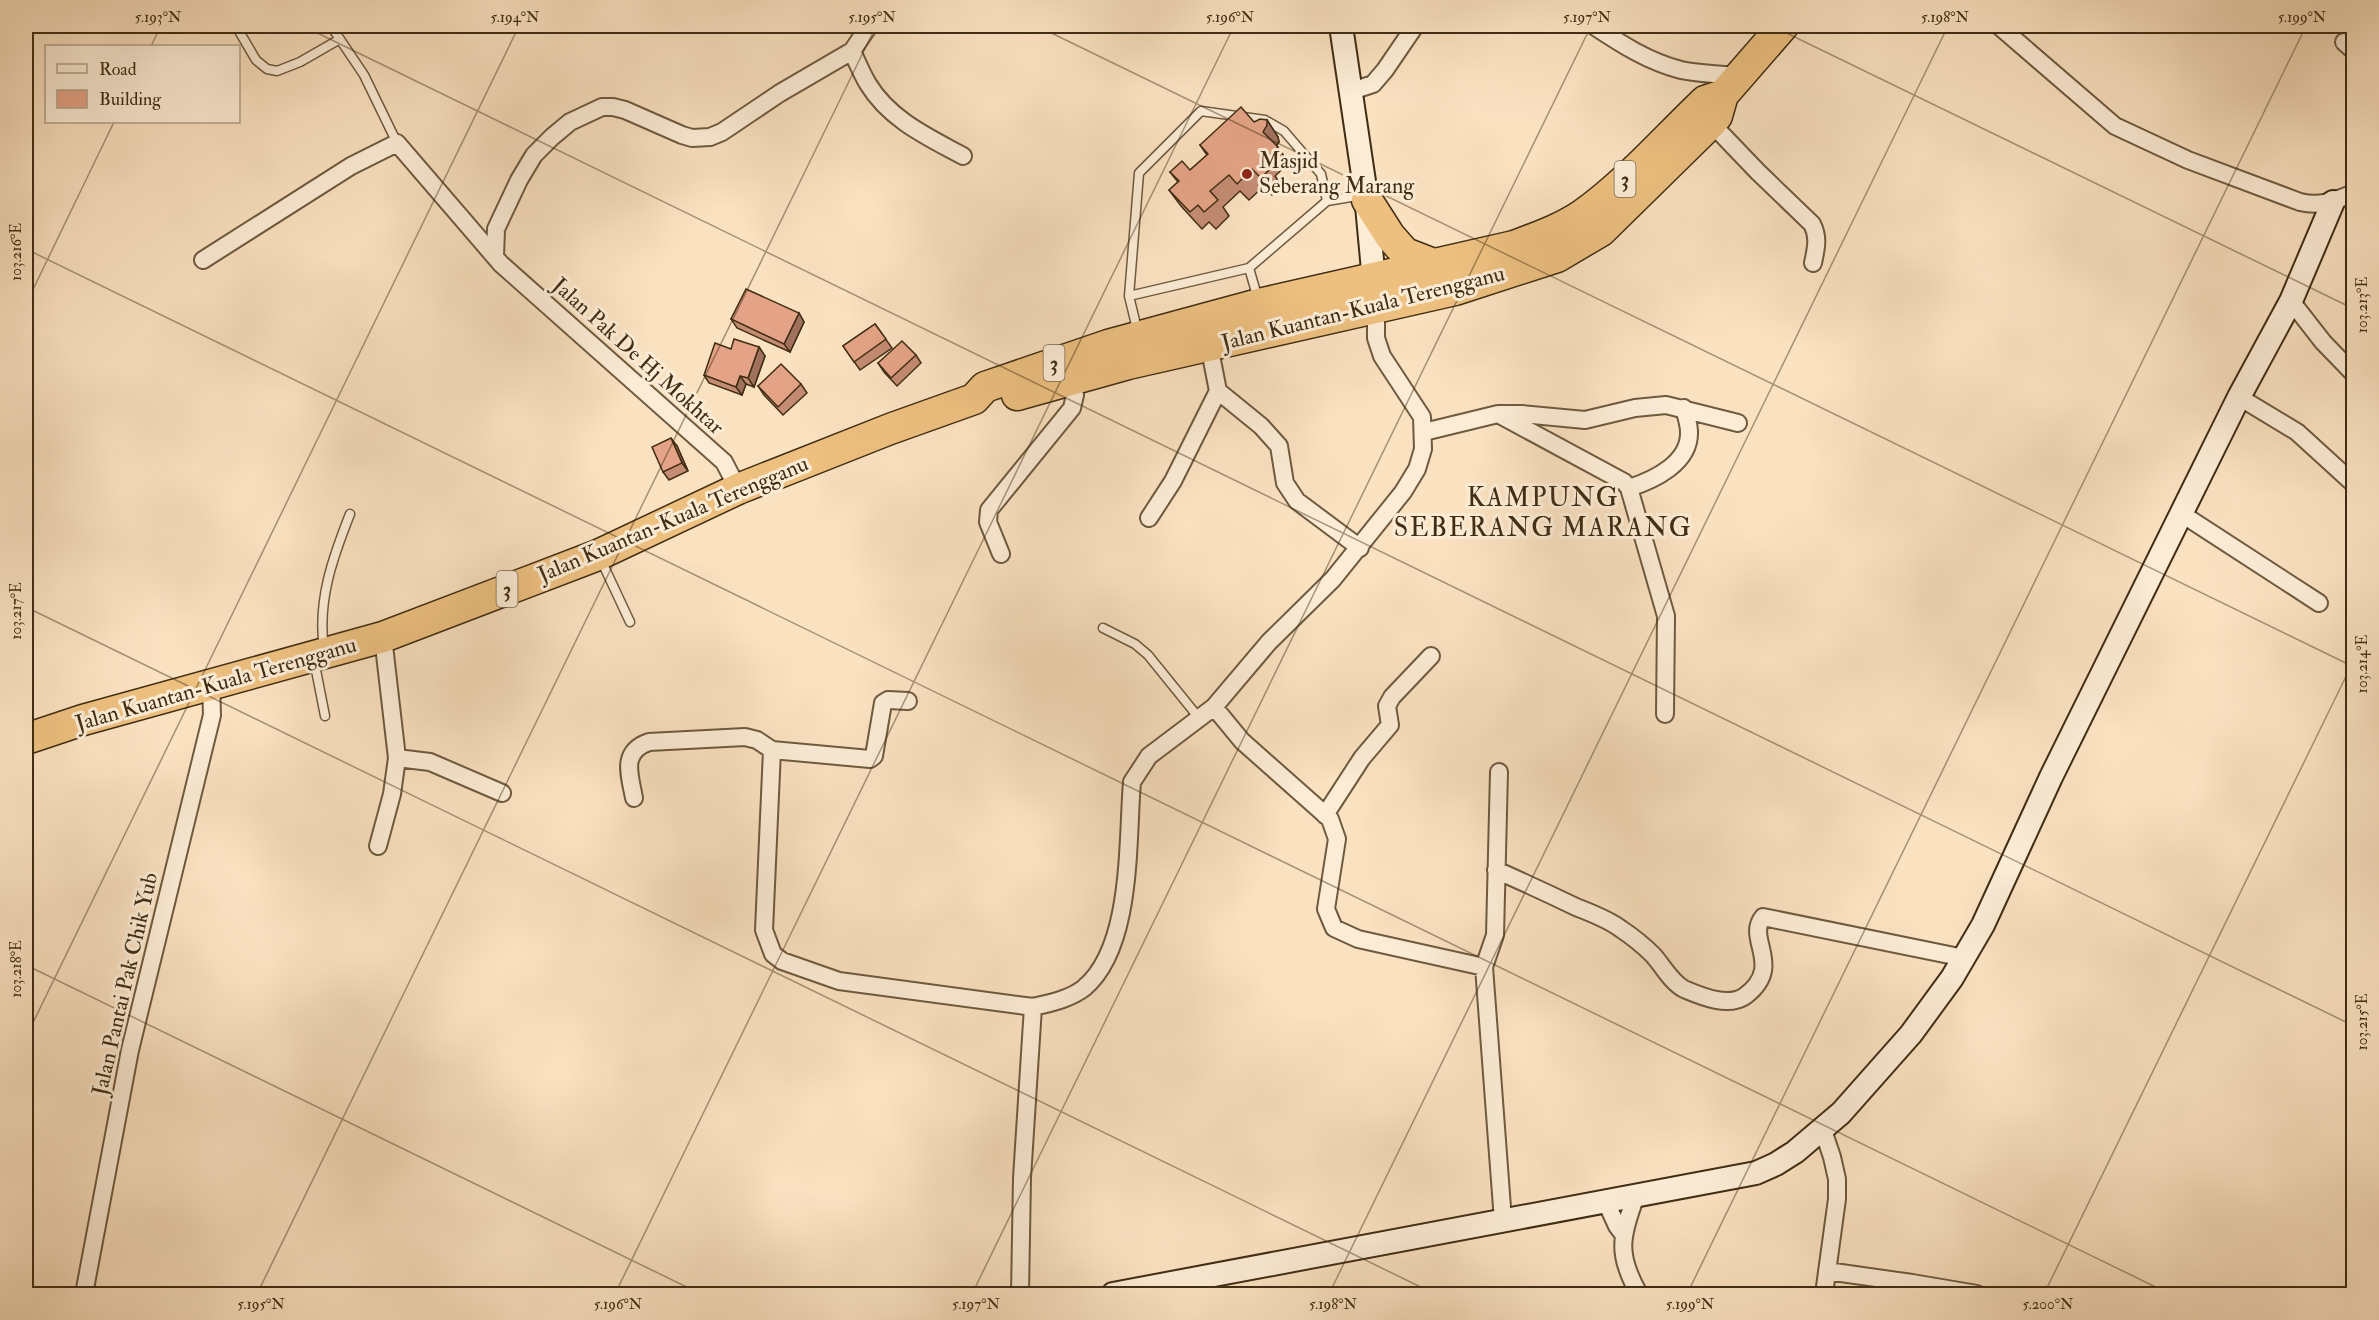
<svg xmlns="http://www.w3.org/2000/svg" width="2379" height="1320" viewBox="0 0 2379 1320" font-family="'IM FELL Double Pica',serif">
<style>
.lines{fill:none;stroke-linecap:round;stroke-linejoin:round}
.lane-casing{stroke:#6e5a3e;stroke-width:11}
.street-casing{stroke:#6e5a3e;stroke-width:20}
.secondary-casing{stroke:#402d13;stroke-width:26}
.highway-casing{stroke:#402d13;stroke-width:33}
.lane{stroke:#fcecd6;stroke-width:8}
.street{stroke:#fcecd6;stroke-width:16}
.secondary{stroke:#fcecd6;stroke-width:22}
.highway{stroke:#edc080;stroke-width:30}
.wall{fill:#c48c73;stroke:#402d13;stroke-width:1.5}
.shaded-wall{fill:#a0725e;stroke:#402d13;stroke-width:1.5}
.building{fill:#e4a386;stroke:#402d13;stroke-width:1.5}
.ticks{fill:none;stroke:#402d13;stroke-width:1.5;stroke-opacity:0.45}
.poi-dot{fill:#8f2418;stroke:#fcecd6;stroke-width:2}
.labels{text-anchor:middle;dominant-baseline:central;stroke-width:6;stroke-linejoin:round;paint-order:stroke}
.shield{fill:#fcecd6;stroke:#78664e;stroke-width:1.5}
.shield-label{font-size:21px;font-weight:bold;fill:#402d13}
.poi-label{font-size:22px;fill:#402d13;stroke:#fcecd6;text-anchor:start}
.street-label{font-size:22px;fill:#402d13;stroke:#fcecd6}
.quarter-label{font-size:26px;letter-spacing:1.5px;fill:#402d13;stroke:#fcecd6}
.neatline{fill:none;stroke:#402d13;stroke-width:2}
.ticks-label{font-size:15px;text-anchor:middle;fill:#402d13}
</style>
<rect width="100%" height="100%" fill="#fae1c0"/>
<filter id="stains"><feTurbulence type="fractalNoise" baseFrequency=".00333" numOctaves="4"/><feColorMatrix values="0 0 0 0 .2 0 0 0 0 .09 0 0 0 0 .02 0 0 0 .5 -.17"/></filter>
<radialGradient id="worn" r=".72"><stop offset=".6" stop-color="#630" stop-opacity="0"/><stop offset="1" stop-color="#630" stop-opacity=".3"/></radialGradient>
<g class="lines">
<defs>
<path id="lane" d="M 236,26 L 256,60 L 267,69 L 277,71 L 300,62 L 340,39
M 331,26 L 364,75 L 397,143
M 1249,268 L 1258,299
M 1129,296 L 1249,268 L 1327,201
M 1138,333 L 1129,296 L 1139,173 L 1201,111 L 1265,120 L 1284,131 L 1321,174 L 1327,201 L 1363,195
M 601,560 L 630,622
M 1103,628 L 1135,644 L 1148,655 L 1199,718
M 324,648 C 317,601 333,557 350,514
M 314,660 L 325,716"/>
<path id="street" d="M 1594,26 C 1621,44 1649,62 1681,70 C 1699,74 1719,74 1737,76
M 1999,26 L 2115,126 L 2188,160 L 2300,202 C 2321,207 2334,201 2354,193
M 2344,42 L 2354,51
M 852,51 C 857,62 862,74 868,84 C 890,120 928,137 963,156
M 1352,91 L 1373,84 L 1385,70 L 1415,26
M 1711,123 L 1758,172 L 1812,224 C 1819,237 1816,249 1813,263
M 203,260 L 351,166 L 397,143 L 495,257
M 2291,301 L 2323,342 L 2354,374
M 1209,345 L 1218,391 L 1261,426 L 1279,446 L 1285,483 L 1297,501 L 1360,548
M 2239,397 L 2297,432 L 2354,484
M 1498,414 L 1624,482 L 1629,488 L 1666,616 L 1665,714
M 1424,432 L 1498,414 L 1522,414 L 1585,420 L 1635,408 L 1666,405 L 1738,423
M 1629,488 C 1654,480 1690,463 1689,432 C 1689,424 1686,416 1684,408
M 738,489 L 724,462 L 501,264 L 495,257 L 496,229 L 519,180 L 534,155 L 552,137 L 570,122 L 602,107 L 613,107 L 625,110 L 682,135 L 692,138 L 710,137 L 722,132 L 780,93 L 852,51 L 869,26
M 2182,514 L 2319,603
M 1149,518 L 1173,481 L 1218,391
M 1001,554 L 988,522 L 989,510 L 1072,408 L 1075,395 L 1071,381
M 1214,707 L 1242,741 L 1330,819 L 1337,839 L 1326,909 L 1334,928 L 1358,939 L 1484,967 L 1503,1221
M 772,750 L 764,930 L 773,954 L 782,961 L 839,981 L 1033,1007 C 1050,1003 1070,999 1084,988 C 1133,947 1127,841 1132,782 L 1149,756 L 1214,707 L 1269,642 L 1333,579 L 1403,492 L 1417,469 L 1423,449 L 1422,417 L 1382,356 L 1376,338 L 1376,308
M 397,758 L 430,762 L 502,793
M 634,798 C 630,775 620,752 649,742 L 745,737 L 757,740 L 772,750 L 870,759 L 874,756 L 883,703 L 888,700 L 908,701
M 1325,815 L 1362,758 L 1390,725 L 1387,706 L 1392,697 L 1431,656
M 378,846 L 392,794 L 397,758 L 383,637
M 1496,870 C 1523,882 1549,894 1576,907 C 1591,913 1608,919 1621,929 C 1633,937 1644,946 1653,955 C 1663,966 1671,982 1684,989 C 1701,996 1728,1008 1745,996 C 1785,966 1745,939 1763,917 L 1964,958
M 1484,967 L 1495,935 L 1499,772
M 1823,1130 L 1832,1157 L 1837,1179 L 1837,1199 L 1824,1294
M 1636,1196 C 1620,1238 1617,1255 1639,1294
M 1606,1202 L 1617,1226 L 1623,1234
M 1827,1271 L 1912,1283 L 1977,1294
M 84,1294 L 130,1050 L 212,715 L 211,685
M 1020,1294 L 1022,1178 L 1033,1007"/>
<path id="secondary" d="M 1341,26 L 1366,195 L 1375,292
M 1113,1294 L 1756,1173 L 1776,1164 L 1795,1152 L 1841,1113 L 1911,1034 L 1952,978 L 1983,925 L 2051,777 L 2239,397 L 2291,301 L 2333,202"/>
<path id="highway" d="M 1367,200 L 1390,236 L 1405,253 L 1436,265
M 1017,395 L 1128,364 L 1455,290 L 1557,257 L 1601,231 L 1711,123 L 1717,116 L 1723,95 L 1783,26
M 26,739 L 83,720 L 383,637 L 598,555 L 738,489 L 890,429 L 974,399 L 985,387 L 1108,345 L 1259,304 L 1514,246 C 1538,237 1561,229 1582,215 C 1627,183 1665,139 1705,101 L 1723,95"/>
</defs>
<!-- lane casing -->
<use href="#lane" class="lane-casing"/>
<!-- street casing -->
<use href="#street" class="street-casing"/>
<!-- secondary casing -->
<use href="#secondary" class="secondary-casing"/>
<!-- highway casing -->
<use href="#highway" class="highway-casing"/>
<!-- lane -->
<use href="#lane" class="lane"/>
<!-- street -->
<use href="#street" class="street"/>
<!-- secondary -->
<use href="#secondary" class="secondary"/>
<!-- highway -->
<use href="#highway" class="highway"/>
</g>
<!-- wall -->
<path class="wall" d="M 1267,120 L 1278,137 L 1279,142 L 1276,145 L 1289,163 L 1275,176 L 1282,186 L 1272,195 L 1264,186 L 1249,200 L 1240,191 L 1223,207 L 1229,216 L 1216,229 L 1209,222 L 1202,229 L 1181,206 L 1169,190 L 1178,182 L 1170,172 L 1190,170 L 1207,155 L 1200,145 L 1254,122 Z
M 799,313 L 804,322 L 790,352 L 737,328 L 731,319 Z
M 875,324 L 892,348 L 860,370 L 843,346 Z
M 759,347 L 765,356 L 754,387 L 746,384 L 742,395 L 709,383 L 704,375 L 731,349 Z
M 916,355 L 921,363 L 897,386 L 884,372 L 878,363 Z
M 801,384 L 807,393 L 783,415 L 764,395 L 758,386 Z
M 677,446 L 688,471 L 669,480 L 663,472 Z"/>
<!-- shaded-wall -->
<path class="shaded-wall" d="M 1267,120 L 1278,137 L 1279,142 L 1274,149 L 1263,132 Z
M 799,313 L 804,322 L 790,352 L 784,344 Z
M 759,347 L 765,356 L 754,387 L 748,378 Z
M 740,376 L 746,384 L 742,395 L 736,387 Z
M 671,438 L 677,446 L 688,471 L 682,463 Z"/>
<!-- building -->
<path class="building" d="M 1241,107 L 1254,122 L 1260,119 L 1267,120 L 1267,125 L 1263,132 L 1278,147 L 1263,161 L 1270,169 L 1261,178 L 1252,169 L 1237,184 L 1229,175 L 1210,191 L 1218,200 L 1204,212 L 1198,205 L 1190,212 L 1169,190 L 1179,181 L 1170,172 L 1182,161 L 1190,170 L 1208,154 L 1200,145 Z
M 746,289 L 799,313 L 784,344 L 731,319 Z
M 875,324 L 886,339 L 854,362 L 843,346 Z
M 734,339 L 759,347 L 748,378 L 740,376 L 736,387 L 704,375 L 715,343 L 731,349 Z
M 902,341 L 916,355 L 891,378 L 878,363 Z
M 781,364 L 801,384 L 778,407 L 758,386 Z
M 671,438 L 682,463 L 663,472 L 652,447 Z"/>
<!-- ticks -->
<path class="ticks" d="M 303,26 L 2354,1026M 1037,26 L 2354,667M 1772,26 L 2354,309M 151,46 L 161,26M 26,249 L 2170,1294M 26,304 L 114,122M 26,607 L 1435,1294M 26,965 L 701,1294M 26,1037 L 519,26M 257,1294 L 876,26M 615,1294 L 1234,26M 972,1294 L 1591,26M 1329,1294 L 1948,26M 1687,1294 L 2306,26M 2044,1294 L 2354,660"/>
<!-- markers -->
<circle class="poi-dot" cx="1247" cy="174" r="6"/>
<g class="labels">
<!-- shield labels -->
<g class="shield">
<rect x="1614.5" y="161" width="21" height="36" rx="4.5"/>
<rect x="1043.5" y="345" width="21" height="36" rx="4.5"/>
<rect x="496.5" y="571" width="21" height="36" rx="4.5"/>
</g>
<g class="shield-label">
<text x="1625" y="179">3</text>
<text x="1054" y="363">3</text>
<text x="507" y="589">3</text>
</g>
<!-- poi labels -->
<g class="poi-label">
<text x="1259" y="161">Masjid<tspan x="1259" dy="25">Seberang Marang</tspan></text>
</g>
<!-- street labels -->
<g class="street-label">
<text transform="translate(1363 308) rotate(-14)">Jalan Kuantan-Kuala Terengganu</text>
<text transform="translate(638 356) rotate(42)">Jalan Pak De Hj Mokhtar</text>
<text transform="translate(673 519) rotate(-23)">Jalan Kuantan-Kuala Terengganu</text>
<text transform="translate(216 684) rotate(-16)">Jalan Kuantan-Kuala Terengganu</text>
<text transform="translate(125 984) rotate(-77)">Jalan Pantai Pak Chik Yub</text>
</g>
<!-- quarter labels -->
<g class="quarter-label">
<text x="1543" y="498">KAMPUNG<tspan x="1543" dy="30">SEBERANG MARANG</tspan></text>
</g>
</g>
<!-- margin -->
<rect width="2379" height="1320" fill="none" stroke="#fae1c0" stroke-width="66"/>
<!-- legend -->
<rect x="45" y="45" width="195" height="78" fill="#fcecd6" stroke="#b1a088" stroke-width="1.5"/>
<rect x="57" y="64" width="30" height="9" fill="#fcecd6" stroke="#b1a088" stroke-width="1.5"/>
<text x="99" y="75" font-size="18" fill="#402d13">Road</text>
<rect x="57" y="90" width="30" height="18" fill="#e4a386" stroke="#b1a088" stroke-width="1.5"/>
<text x="99" y="105" font-size="18" fill="#402d13">Building</text>
<rect x="33" y="33" width="2313" height="1254" class="neatline"/>
<g class="ticks-label">
<text x="158" y="22">5.193°N</text>
<text x="515" y="22">5.194°N</text>
<text x="872" y="22">5.195°N</text>
<text x="1230" y="22">5.196°N</text>
<text x="1587" y="22">5.197°N</text>
<text x="1945" y="22">5.198°N</text>
<text x="2302" y="22">5.199°N</text>
<text transform="translate(16 252) rotate(-90)" y="5">103.216°E</text>
<text transform="translate(2362 305) rotate(-90)" y="5">103.213°E</text>
<text transform="translate(16 611) rotate(-90)" y="5">103.217°E</text>
<text transform="translate(2362 664) rotate(-90)" y="5">103.214°E</text>
<text transform="translate(16 969) rotate(-90)" y="5">103.218°E</text>
<text transform="translate(2362 1022) rotate(-90)" y="5">103.215°E</text>
<text x="261" y="1309">5.195°N</text>
<text x="618" y="1309">5.196°N</text>
<text x="976" y="1309">5.197°N</text>
<text x="1333" y="1309">5.198°N</text>
<text x="1690" y="1309">5.199°N</text>
<text x="2048" y="1309">5.200°N</text>
</g>
<rect width="100%" height="100%" filter="url(#stains)"/>
<rect width="100%" height="100%" fill="url(#worn)"/>
</svg>
